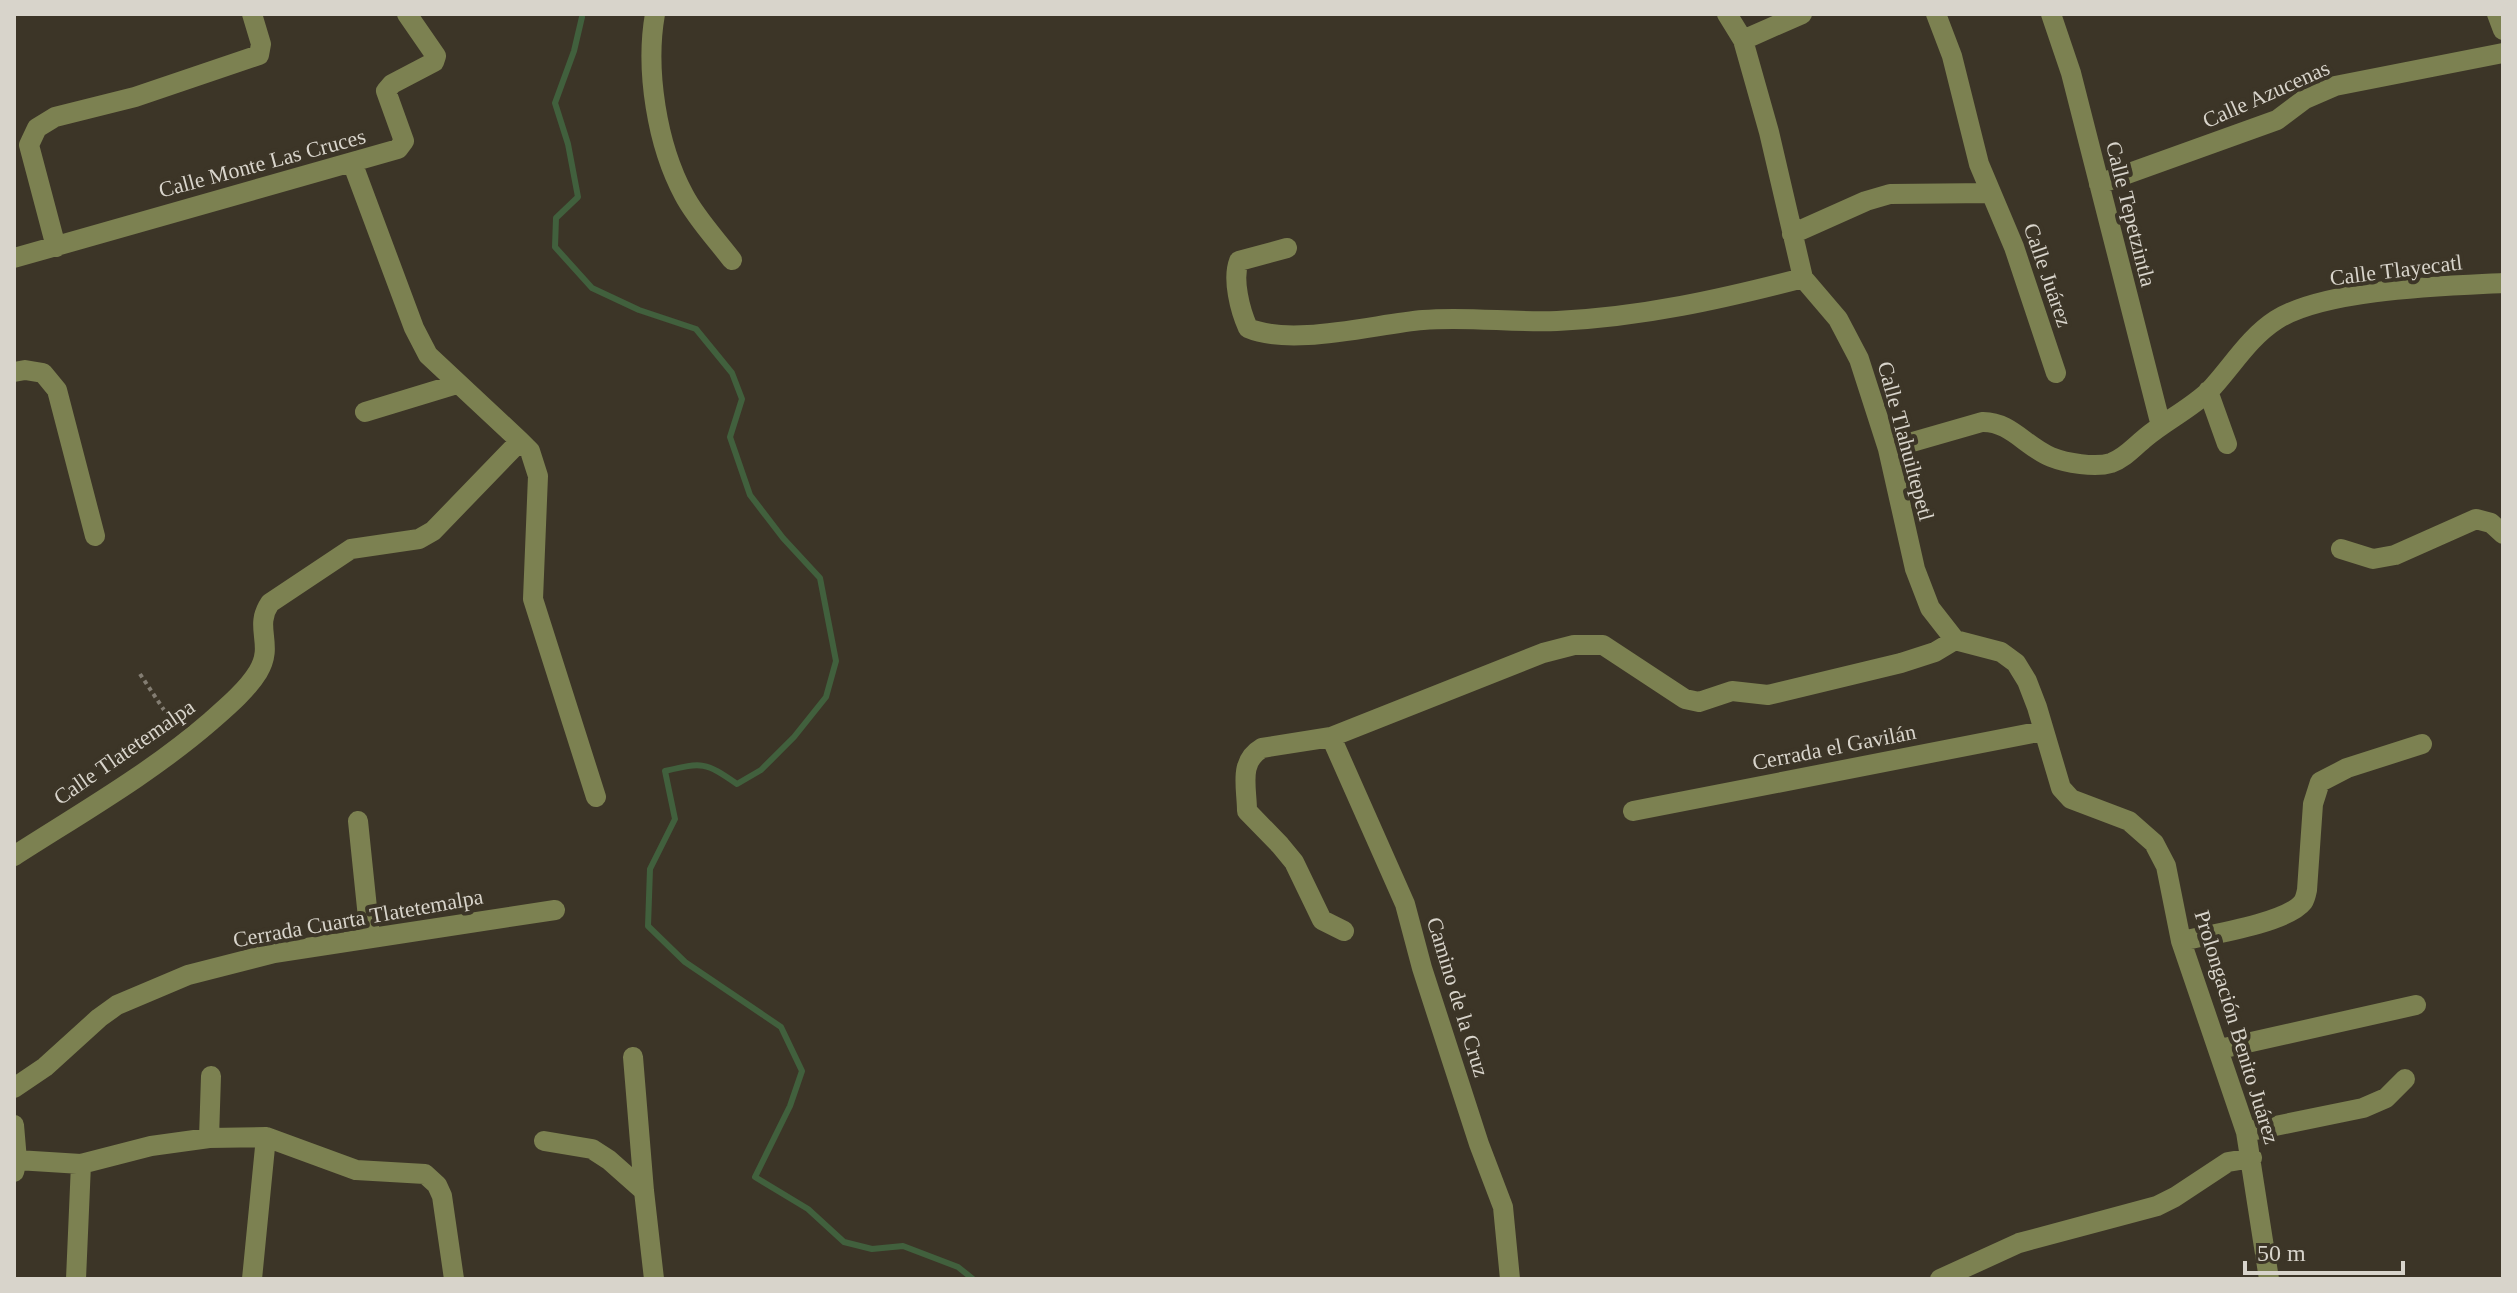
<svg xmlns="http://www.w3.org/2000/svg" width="2517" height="1293" viewBox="0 0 2517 1293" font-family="Georgia,serif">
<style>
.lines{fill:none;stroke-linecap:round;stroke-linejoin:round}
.stream{stroke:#41603d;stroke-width:6}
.path{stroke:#837d72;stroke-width:4;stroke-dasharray:4 4;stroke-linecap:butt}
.minor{stroke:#7c8151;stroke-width:20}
.labels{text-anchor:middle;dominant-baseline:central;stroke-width:8;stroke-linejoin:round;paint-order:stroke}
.street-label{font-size:22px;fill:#d8d4cb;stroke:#3c3527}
</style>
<rect width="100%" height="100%" fill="#3c3527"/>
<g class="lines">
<!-- stream -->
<path class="stream" d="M 582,17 L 574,51 L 555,103 L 568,144 L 578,197 L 556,218 L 555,247 L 592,288 L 639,310 L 696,329 L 732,373 L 742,399 L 730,437 L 750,495 L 783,538 L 820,578 L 836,661 L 826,697 L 794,737 L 761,770 L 737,784 C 705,762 703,762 665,771 L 675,819 L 650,869 L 648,926 L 685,962 L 781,1027 L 802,1071 L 790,1106 L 755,1177 L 808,1209 L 844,1242 L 872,1249 L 903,1246 L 958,1267 L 973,1279"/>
<!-- path -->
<path class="path" d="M 140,674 L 174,725"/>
<!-- minor -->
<path class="minor" d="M 655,14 C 645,70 657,145 684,195 C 696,218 716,239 732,260
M 1727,14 L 1743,40 L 1769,132 L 1803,278 L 1838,319 L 1859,359 L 1888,449 L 1915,569 L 1930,608 L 1955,640 L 2001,652 L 2016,663 L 2027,681 L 2037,707 L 2061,788 L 2071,799 L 2129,821 L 2154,843 L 2166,866 L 2181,941 L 2246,1132 L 2269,1279
M 1936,14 L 1952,56 L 1979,164 L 2014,247 L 2056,373
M 2051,14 L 2071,73 L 2161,426
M 2497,14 L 2503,30
M 1743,40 L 1802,14
M 2099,184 L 2277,120 L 2305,99 L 2335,86 L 2503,53
M 1792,234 L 1866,201 L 1890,194 L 1991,193
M 56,247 L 29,145 L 37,128 L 55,117 L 135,97 L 259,55 L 261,44 L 252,14
M 1287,248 L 1239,261 C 1232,279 1240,310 1248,328 C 1292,347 1375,324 1423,320 C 1467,316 1513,323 1557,321 C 1642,317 1722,299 1803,278
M 14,258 L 398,149 L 404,141 L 386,91 L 392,84 L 434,62 L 436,56 L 407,14
M 14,372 L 25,370 L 43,373 L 57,390 L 95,536
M 2208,391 L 2227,444
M 365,412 L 457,384
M 520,441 L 530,451 L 538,476 L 533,599 L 596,797
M 1888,449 L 1982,422 C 2010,421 2026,447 2051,457 C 2066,463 2095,468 2111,463 C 2125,458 2134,447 2145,438 C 2165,421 2190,409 2209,391 C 2231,368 2248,338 2276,320 C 2324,289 2444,286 2503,283
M 2341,549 L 2373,559 L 2395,555 L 2476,519 L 2491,523 L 2503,534
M 1331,737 L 1405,904 L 1422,968 L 1479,1144 L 1503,1207 L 1510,1279
M 1633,811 L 2043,731
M 358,821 L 370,937
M 14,856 C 81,813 151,773 211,721 C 227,707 247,690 258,672 C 275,644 253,628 270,603 L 351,549 L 419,539 L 433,531 L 520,441 L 428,355 L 414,328 L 352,162
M 1344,931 L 1322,920 L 1294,862 L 1280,845 L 1247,811 C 1247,787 1238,762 1262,748 L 1331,737 L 1543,653 L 1574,645 L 1603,645 L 1685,699 L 1699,702 L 1732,691 L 1768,695 L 1901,663 L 1935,652 L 1955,640
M 2181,941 C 2208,935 2287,923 2303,902 C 2305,899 2306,895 2307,890 L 2313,804 L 2320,782 L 2347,768 L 2422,744
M 2220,1049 L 2416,1005
M 633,1057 L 644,1191 L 654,1279
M 14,1088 L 45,1067 L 99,1018 L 117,1005 L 188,975 L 274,953 L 555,910
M 14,1125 L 17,1160 L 14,1172
M 2246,1132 L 2363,1108 L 2386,1098 L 2405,1079
M 209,1138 L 211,1076
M 544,1141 L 592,1149 L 609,1160 L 644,1191
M 17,1160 L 81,1164 L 151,1146 L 209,1138 L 266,1137 L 356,1170 L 425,1174 L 437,1185 L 442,1196 L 454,1279
M 76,1279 L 81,1164
M 252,1279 L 266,1137
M 1940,1279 L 2019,1243 L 2157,1206 L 2175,1197 L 2228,1162 L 2252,1158"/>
</g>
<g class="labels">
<!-- street labels -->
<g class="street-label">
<text transform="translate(2266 94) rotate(-24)">Calle Azucenas</text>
<text transform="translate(262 163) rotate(-15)">Calle Monte Las Cruces</text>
<text transform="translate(2131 214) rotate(76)">Calle Tepetzintla</text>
<text transform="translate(2396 270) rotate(-7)">Calle Tlayecatl</text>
<text transform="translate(2048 275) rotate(71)">Calle Juárez</text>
<text transform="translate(1906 441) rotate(75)">Calle Tlahuiltepetl</text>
<text transform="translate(1834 747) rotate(-11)">Cerrada el Gavilán</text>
<text transform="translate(124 752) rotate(-35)">Calle Tlatetemalpa</text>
<text transform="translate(358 918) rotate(-10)">Cerrada Cuarta Tlatetemalpa</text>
<text transform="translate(1458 997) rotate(73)">Camino de la Cruz</text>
<text transform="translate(2237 1027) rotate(73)">Prolongación Benito Juárez</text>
</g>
</g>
<!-- border -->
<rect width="2517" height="1293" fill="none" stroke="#d8d4cb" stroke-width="32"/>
<!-- scale -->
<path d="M2245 1261v12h158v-12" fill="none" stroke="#d8d4cb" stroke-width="4"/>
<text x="2257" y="1261" font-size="24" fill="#d8d4cb" stroke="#3c3527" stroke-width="6" paint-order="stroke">50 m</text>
</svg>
